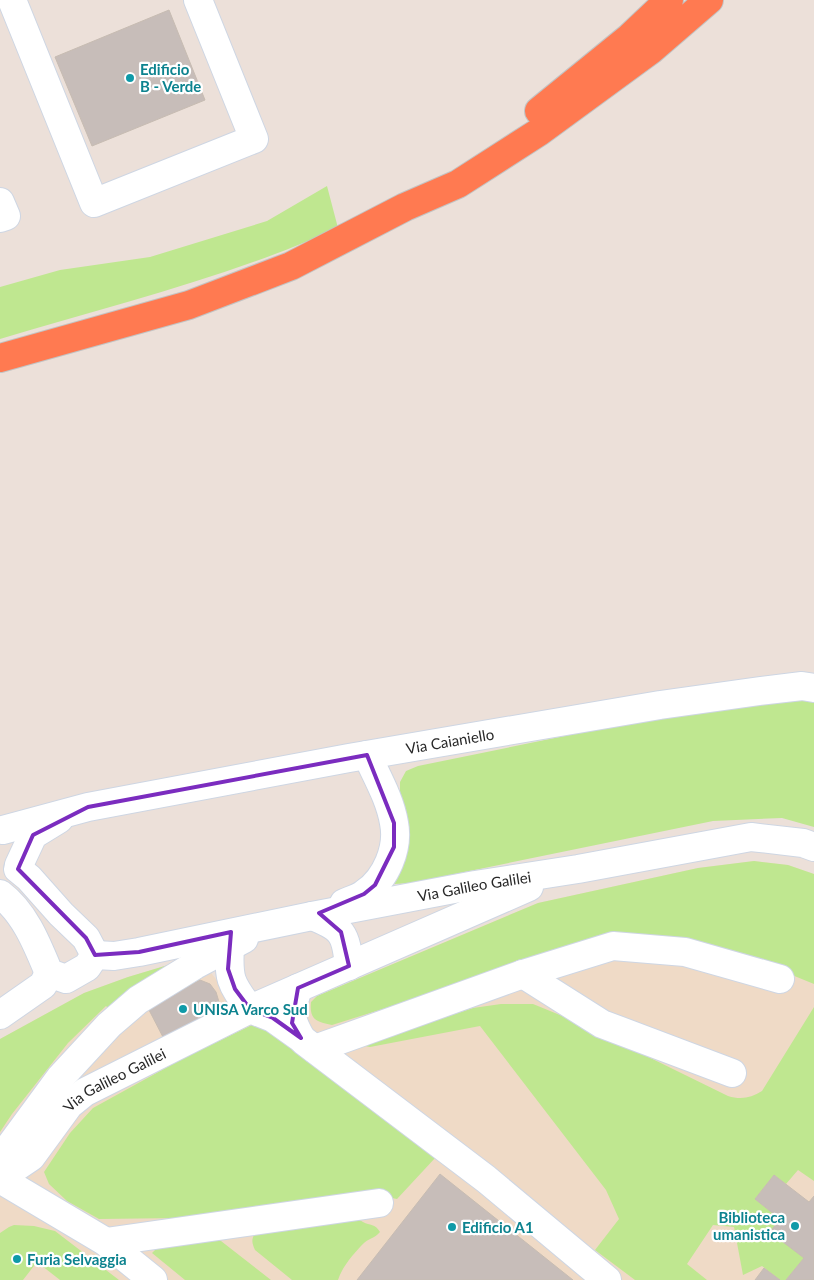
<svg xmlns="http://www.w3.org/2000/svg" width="814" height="1280" viewBox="0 0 814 1280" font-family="Lato,sans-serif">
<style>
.education{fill:#efdac6}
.green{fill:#bfe790}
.building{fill:#c7bdb9;stroke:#c7bcb2}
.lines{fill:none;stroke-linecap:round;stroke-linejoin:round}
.minor-casing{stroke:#ced6e3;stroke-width:30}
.highway-casing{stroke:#c3c3c3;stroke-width:30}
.minor{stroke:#fff;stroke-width:28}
.highway{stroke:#ff7a51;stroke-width:28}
.marked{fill:none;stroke:#7b2cbf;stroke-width:4;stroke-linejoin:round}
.culture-dot{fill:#0f9aa8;stroke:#fff;stroke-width:2}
.labels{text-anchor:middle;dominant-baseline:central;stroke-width:4.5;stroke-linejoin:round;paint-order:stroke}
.culture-label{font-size:15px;font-weight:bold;fill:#0d838f;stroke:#fff;text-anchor:start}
.street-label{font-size:15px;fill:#282828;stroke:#fff}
</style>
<rect width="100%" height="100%" fill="#ece0d9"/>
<!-- education -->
<path class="education" d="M 754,861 L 788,865 L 814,874 L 814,1280 L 0,1280 L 0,1039 L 84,993 L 128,977 L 198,956 L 254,1028 L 317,996 L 538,903 L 698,868 Z"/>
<!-- green -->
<path class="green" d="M 327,186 L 338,228 C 230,277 113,305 0,339 L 0,287 L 60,270 L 150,257 L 267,221 Z
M 814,698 L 814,827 L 782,818 L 713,821 L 411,883 L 394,884 L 408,827 L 400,799 L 400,782 L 406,771 L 418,766 L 687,711 Z
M 754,861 L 788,865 L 814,874 L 814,984 L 770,966 L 687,946 L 497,973 L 332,1025 C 317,1022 309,1020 311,1002 L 317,996 L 538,903 L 698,868 Z
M 198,956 L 110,1010 L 106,1006 L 68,1043 L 12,1114 L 0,1132 L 0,1039 L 84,993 L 128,977 Z
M 501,1004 L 533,1004 L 577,1022 L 728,1096 C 741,1100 751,1098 762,1091 L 814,1007 L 814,1181 L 798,1170 L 786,1184 L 774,1175 L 755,1199 L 780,1219 L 771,1232 L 804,1258 L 786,1280 L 780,1280 L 762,1266 L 743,1275 L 734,1227 L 713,1225 L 687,1264 L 707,1280 L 635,1280 L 595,1250 L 619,1219 L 606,1190 L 480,1026 L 370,1047 L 360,1045 L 473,1008 Z
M 254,1024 L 265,1027 L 436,1157 L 397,1199 L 373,1194 L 180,1218 L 99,1219 L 67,1201 L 49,1184 L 44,1172 L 70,1133 L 93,1108 L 182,1059 Z
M 352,1215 C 355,1217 359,1220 363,1222 C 370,1226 375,1223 380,1232 C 374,1239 369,1238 364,1243 C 354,1253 342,1267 338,1280 L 292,1280 L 255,1250 C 252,1243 251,1240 255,1233 Z
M 14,1225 L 34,1226 L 55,1231 L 119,1280 L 60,1280 L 37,1262 L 23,1280 L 0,1280 L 0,1233 L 9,1227 Z
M 211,1238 L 221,1241 L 271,1280 L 185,1280 L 152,1253 L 157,1248 Z"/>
<!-- building -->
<path class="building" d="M 169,10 L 205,100 L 92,146 L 55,57 Z
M 200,980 L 210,984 L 216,992 L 219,1002 L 216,1011 L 164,1039 L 148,1008 Z
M 440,1174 L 573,1280 L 357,1280 Z
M 774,1175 L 809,1202 L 814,1196 L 814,1280 L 786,1280 L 804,1258 L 770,1232 L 780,1219 L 755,1199 Z
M 764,1268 L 780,1280 L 755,1280 Z"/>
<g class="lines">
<defs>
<g id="minor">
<path d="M 12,0 L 94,203 L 254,139 L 198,0"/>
<path d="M 0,202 L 6,216 L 0,218"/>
<path id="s1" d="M 3,830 L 88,807 L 349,758 L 660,705 L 760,691 L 802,686 L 814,688"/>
<path d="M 19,865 L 33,835 L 59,819"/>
<path d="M 0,894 C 25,913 37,944 49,973 L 66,979 L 87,967 L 95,955 L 86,938 L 61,914 L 29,878 L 18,869"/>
<path d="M 344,903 C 351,900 359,898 365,893 C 386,879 399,848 394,823 C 390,799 377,777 367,755"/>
<path d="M 312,916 C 343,928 346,934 349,966"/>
<path d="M 230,946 C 228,978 230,983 250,1009"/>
<path id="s2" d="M 95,955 L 114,956 L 139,952 L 312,916 L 475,885 L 578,869 L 751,837 L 803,843 L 814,847"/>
<path d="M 523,974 L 602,1024 L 732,1073"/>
<path d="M 250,1009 L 273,1018 L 301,1038 C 288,1015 291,1012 298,988"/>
<path d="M 0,1015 L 43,985 L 49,973"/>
<path d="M 304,1041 L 486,1179 L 607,1280"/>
<path d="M 315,1049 L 523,974 L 613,946 L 685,952 L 780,979"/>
<path d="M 0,1176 L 10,1146 L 60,1078 L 109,1025 L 138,1000 L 195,965 L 244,939"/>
<path id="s3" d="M 0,1178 L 31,1157 L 69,1105 L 85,1092 L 250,1009 L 529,887"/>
<path d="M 0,1179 L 106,1242 L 153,1280"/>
<path d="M 106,1242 L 379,1203"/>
</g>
<path id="highway" d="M 539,111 L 630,37 L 669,0
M 0,358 L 189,305 L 291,266 L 405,207 L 458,184 L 539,132 L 651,50 L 709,0"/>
</defs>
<!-- minor casing -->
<use href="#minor" class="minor-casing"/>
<!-- highway casing -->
<use href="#highway" class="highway-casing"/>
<!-- minor -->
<use href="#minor" class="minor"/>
<!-- highway -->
<use href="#highway" class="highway"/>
</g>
<!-- marked area -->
<path class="marked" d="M 367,755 L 394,823 L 394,847 L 375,885 L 364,894 L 319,913 L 341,932 L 349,966 L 298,988 L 292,1023 L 301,1038 L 273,1018 L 250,1009 L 235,989 L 228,969 L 231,932 L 139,952 L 95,955 L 86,938 L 18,869 L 33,835 L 88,807 Z"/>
<!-- markers -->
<g class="culture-dot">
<circle cx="130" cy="78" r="5"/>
<circle cx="183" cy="1009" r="5"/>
<circle cx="795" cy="1226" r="5"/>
<circle cx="452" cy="1227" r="5"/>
<circle cx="17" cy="1259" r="5"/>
</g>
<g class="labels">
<!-- culture labels -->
<g class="culture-label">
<text x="140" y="69">Edificio<tspan x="140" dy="17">B - Verde</tspan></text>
<text x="193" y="1009">UNISA Varco Sud</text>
<text x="785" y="1217" text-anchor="end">Biblioteca<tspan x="785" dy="17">umanistica</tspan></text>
<text x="462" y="1227">Edificio A1</text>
<text x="27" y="1259">Furia Selvaggia</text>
</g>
<!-- street labels -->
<g class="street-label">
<text stroke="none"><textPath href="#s1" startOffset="456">Via Caianiello</textPath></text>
<text stroke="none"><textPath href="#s2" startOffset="386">Via Galileo Galilei</textPath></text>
<text stroke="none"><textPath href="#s3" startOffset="154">Via Galileo Galilei</textPath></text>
</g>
</g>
</svg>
